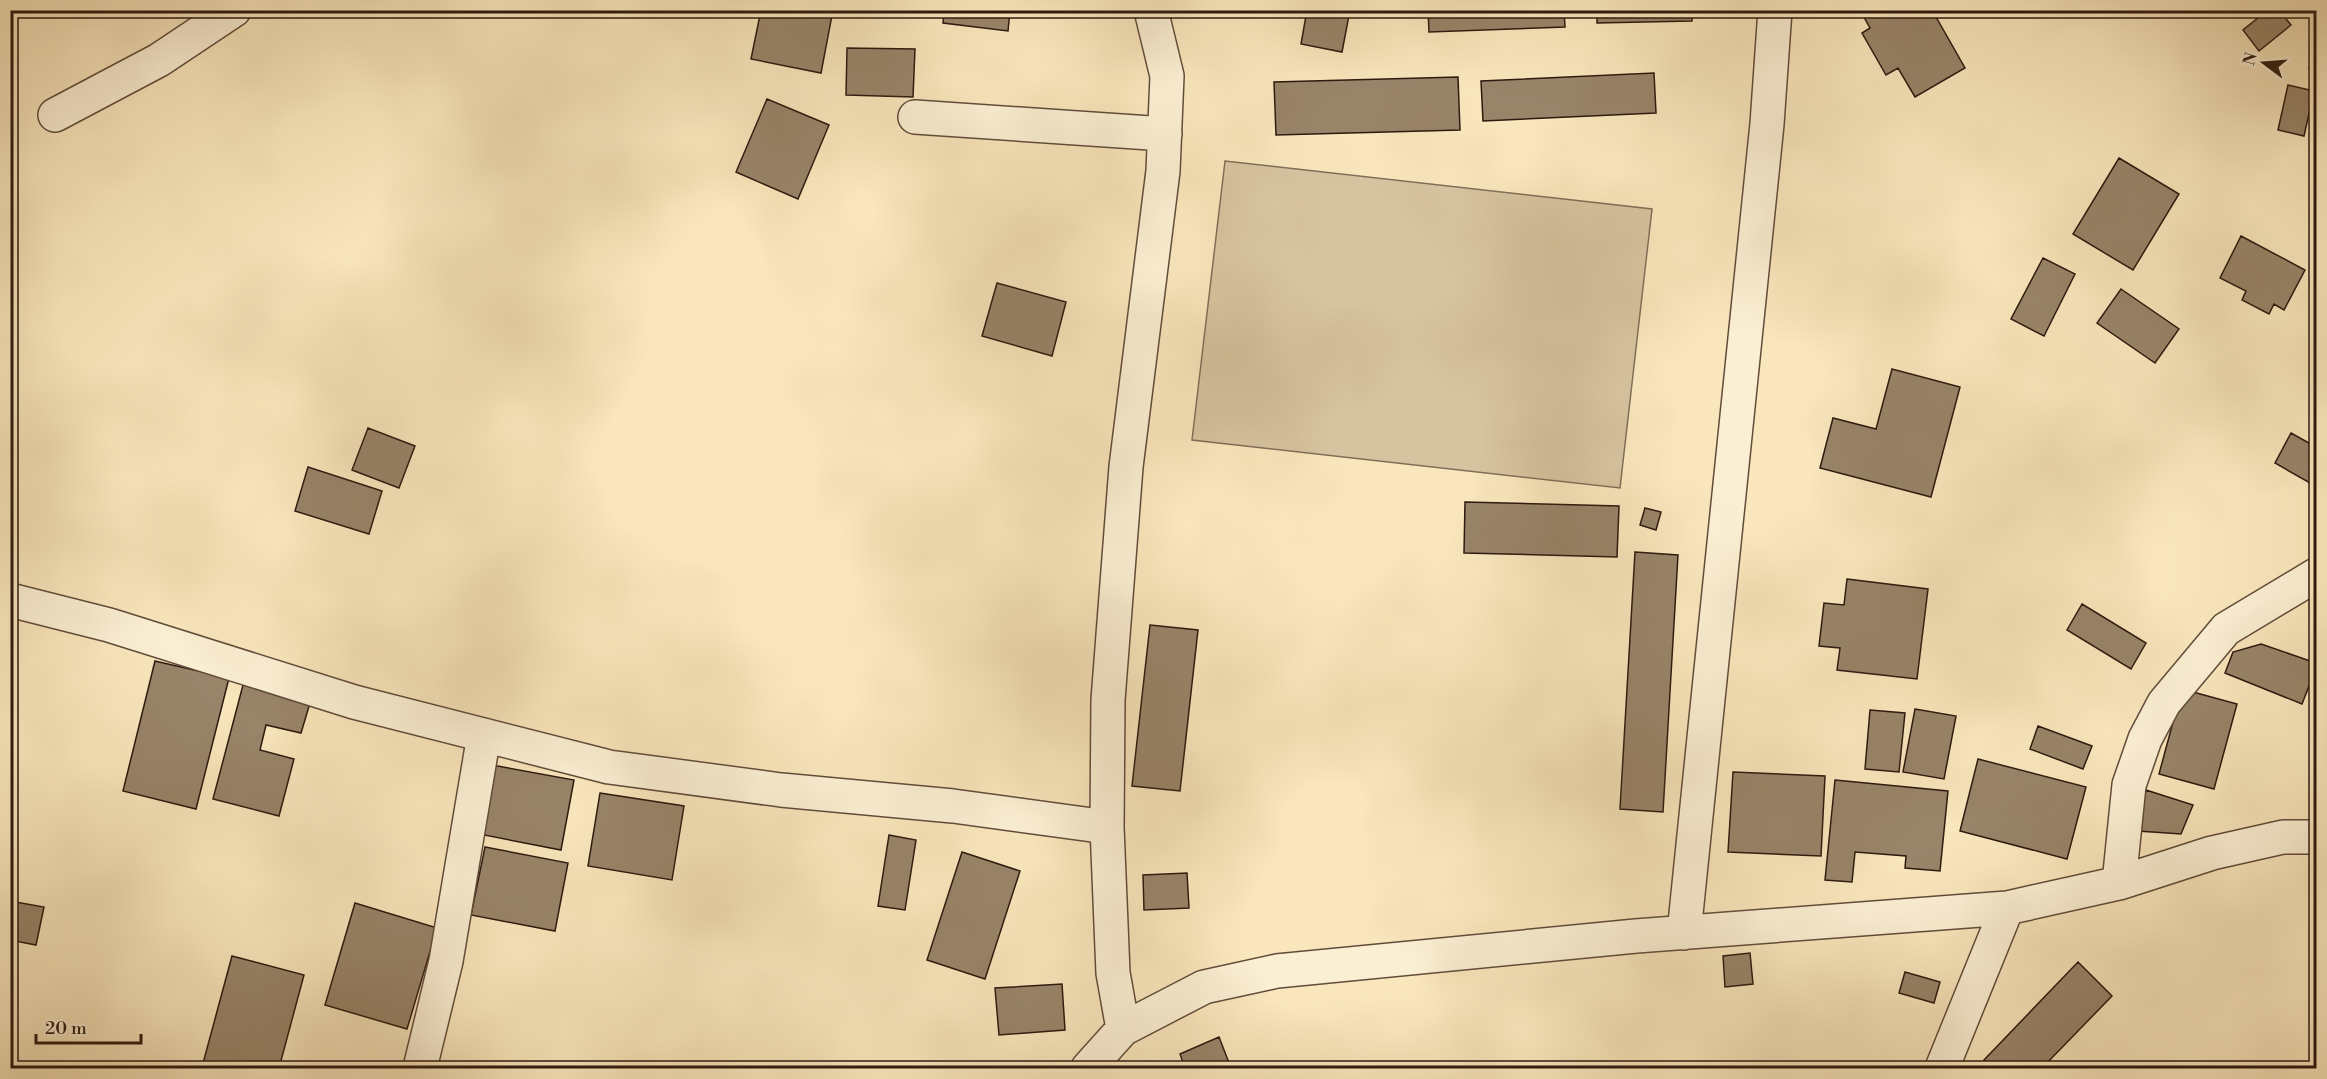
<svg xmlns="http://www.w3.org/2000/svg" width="2327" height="1079" viewBox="0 0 2327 1079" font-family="'Libre Bodoni',serif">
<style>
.green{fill:#d6c39f;stroke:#826e57;stroke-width:1.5}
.building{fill:#988469;stroke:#2e190f;stroke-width:1.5}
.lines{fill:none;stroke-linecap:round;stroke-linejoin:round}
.minor-casing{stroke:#614c3a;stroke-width:36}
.minor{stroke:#fbefd3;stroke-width:33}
</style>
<rect width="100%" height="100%" fill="#f9e6bc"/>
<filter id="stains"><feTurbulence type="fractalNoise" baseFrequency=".00333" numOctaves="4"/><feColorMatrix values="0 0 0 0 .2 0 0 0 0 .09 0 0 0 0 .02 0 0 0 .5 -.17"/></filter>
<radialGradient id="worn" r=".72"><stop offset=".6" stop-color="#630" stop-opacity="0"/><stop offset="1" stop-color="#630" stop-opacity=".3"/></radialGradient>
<!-- green -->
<path class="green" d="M 1225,161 L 1652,209 L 1620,488 L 1192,440 Z"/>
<!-- building -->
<path class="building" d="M 761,10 L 833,10 L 821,73 L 751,59 Z
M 944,10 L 1010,10 L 1008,31 L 943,23 Z
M 1307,10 L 1350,10 L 1342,52 L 1301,44 Z
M 1366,10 L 1395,10 L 1394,16 Z
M 1428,10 L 1564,10 L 1565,27 L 1429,32 Z
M 1597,10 L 1692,10 L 1692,21 L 1597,23 Z
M 1860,10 L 1932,10 L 1965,68 L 1915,97 L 1898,68 L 1886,75 L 1862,33 L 1870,28 Z
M 2268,10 L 2279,10 L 2291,25 L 2259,51 L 2243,30 Z
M 2316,40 L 2316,71 L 2309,69 Z
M 847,48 L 915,49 L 913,97 L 846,95 Z
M 1654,73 L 1656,113 L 1483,121 L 1481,81 Z
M 1458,77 L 1460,130 L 1276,135 L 1274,82 Z
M 2288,85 L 2314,91 L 2304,136 L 2278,130 Z
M 767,99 L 829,125 L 798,199 L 736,172 Z
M 2119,158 L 2179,194 L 2133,270 L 2073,234 Z
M 2241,236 L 2305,270 L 2284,310 L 2274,304 L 2269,314 L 2242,300 L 2246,291 L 2220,278 Z
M 2043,258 L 2075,274 L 2044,336 L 2011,319 Z
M 997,283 L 1066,302 L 1052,356 L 982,336 Z
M 2121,289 L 2179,329 L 2155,363 L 2097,323 Z
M 1892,369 L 1960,387 L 1931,497 L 1820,468 L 1833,418 L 1876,429 Z
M 368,428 L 415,446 L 399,488 L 352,470 Z
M 2291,433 L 2316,447 L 2316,471 L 2310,483 L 2275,463 Z
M 308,467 L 382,491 L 369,534 L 295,511 Z
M 1465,502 L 1619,506 L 1617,557 L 1464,553 Z
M 1645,508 L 1661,512 L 1656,530 L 1640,525 Z
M 1635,552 L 1678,555 L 1663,812 L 1620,809 Z
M 1847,579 L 1928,589 L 1917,679 L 1837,670 L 1840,648 L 1819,646 L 1824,603 L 1844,605 Z
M 2082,604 L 2146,643 L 2131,669 L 2067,630 Z
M 1150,625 L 1198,630 L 1180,791 L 1132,786 Z
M 2261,644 L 2316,663 L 2316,668 L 2302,704 L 2225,673 L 2233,652 Z
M 155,661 L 229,678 L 196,809 L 123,791 Z
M 243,685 L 310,703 L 301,733 L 266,725 L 260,750 L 294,759 L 279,816 L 213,799 Z
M 2182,689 L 2237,704 L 2214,789 L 2159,774 Z
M 1915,709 L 1956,716 L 1944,779 L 1903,772 Z
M 1870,710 L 1905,713 L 1899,772 L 1865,769 Z
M 2038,726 L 2092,746 L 2083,769 L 2030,749 Z
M 1978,759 L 2086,787 L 2067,859 L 1960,831 Z
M 492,765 L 574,780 L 561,850 L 479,834 Z
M 1733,772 L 1825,776 L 1821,856 L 1728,852 Z
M 1835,780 L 1948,791 L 1940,871 L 1905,868 L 1906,856 L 1855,852 L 1852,882 L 1825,880 Z
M 2146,790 L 2193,805 L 2181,834 L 2138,831 Z
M 600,793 L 684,806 L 672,880 L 588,866 Z
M 889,835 L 916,840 L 905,910 L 878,906 Z
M 485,847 L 568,863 L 555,931 L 471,915 Z
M 962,852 L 1020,871 L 985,979 L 927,960 Z
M 1187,873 L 1189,908 L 1144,910 L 1143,875 Z
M 10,901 L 44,907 L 36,945 L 10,940 Z
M 355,903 L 437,928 L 407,1029 L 325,1005 Z
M 1750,953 L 1753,984 L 1725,987 L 1723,956 Z
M 232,956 L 304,975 L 279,1068 L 202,1067 Z
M 2078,962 L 2112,996 L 2042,1068 L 1993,1068 L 1984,1060 Z
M 1905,972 L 1940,982 L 1934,1003 L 1899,993 Z
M 1062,984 L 1065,1030 L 999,1035 L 995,988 Z
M 1219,1037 L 1231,1068 L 1185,1068 L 1180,1054 Z"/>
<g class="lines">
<defs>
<path id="minor" d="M 55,115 L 159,60 L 234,10
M 915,117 L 1165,134
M 10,600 L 109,625 L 354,702 L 609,767 L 781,790 L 953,806 L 1107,827
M 2119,883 L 2129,785 L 2145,739 L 2164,703 L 2226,629 L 2316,575
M 1684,933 L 1767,124 L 1775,10
M 1123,1029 L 1113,973 L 1107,827 L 1108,700 L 1126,467 L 1163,171 L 1167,76 L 1151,10
M 420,1068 L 446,961 L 484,735
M 1088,1068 L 1123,1029 L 1204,987 L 1277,971 L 1636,936 L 2007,908 L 2119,883 L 2212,853 L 2283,837 L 2316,837
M 1942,1068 L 2007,908"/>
</defs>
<!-- minor casing -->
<use href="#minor" class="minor-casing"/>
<!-- minor -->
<use href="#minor" class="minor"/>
</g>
<!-- margin -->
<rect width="2327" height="1079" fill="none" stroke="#f9e6bc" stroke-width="36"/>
<rect x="12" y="12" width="2303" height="1055" fill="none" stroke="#2e190f" stroke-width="3"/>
<rect x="18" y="18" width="2291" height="1043" fill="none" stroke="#2e190f" stroke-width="1.5"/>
<!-- north arrow -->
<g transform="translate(2264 63) rotate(286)" stroke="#fbefd3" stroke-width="4.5" paint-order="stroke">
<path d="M0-4.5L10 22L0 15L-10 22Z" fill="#2e190f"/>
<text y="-9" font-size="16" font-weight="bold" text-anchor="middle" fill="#2e190f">N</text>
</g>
<!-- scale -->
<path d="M36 1034v9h105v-9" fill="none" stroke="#2e190f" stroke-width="3"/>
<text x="45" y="1034" font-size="18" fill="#2e190f" stroke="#fbefd3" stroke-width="4.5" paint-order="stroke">20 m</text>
<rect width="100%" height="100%" filter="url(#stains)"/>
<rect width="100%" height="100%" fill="url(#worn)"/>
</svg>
